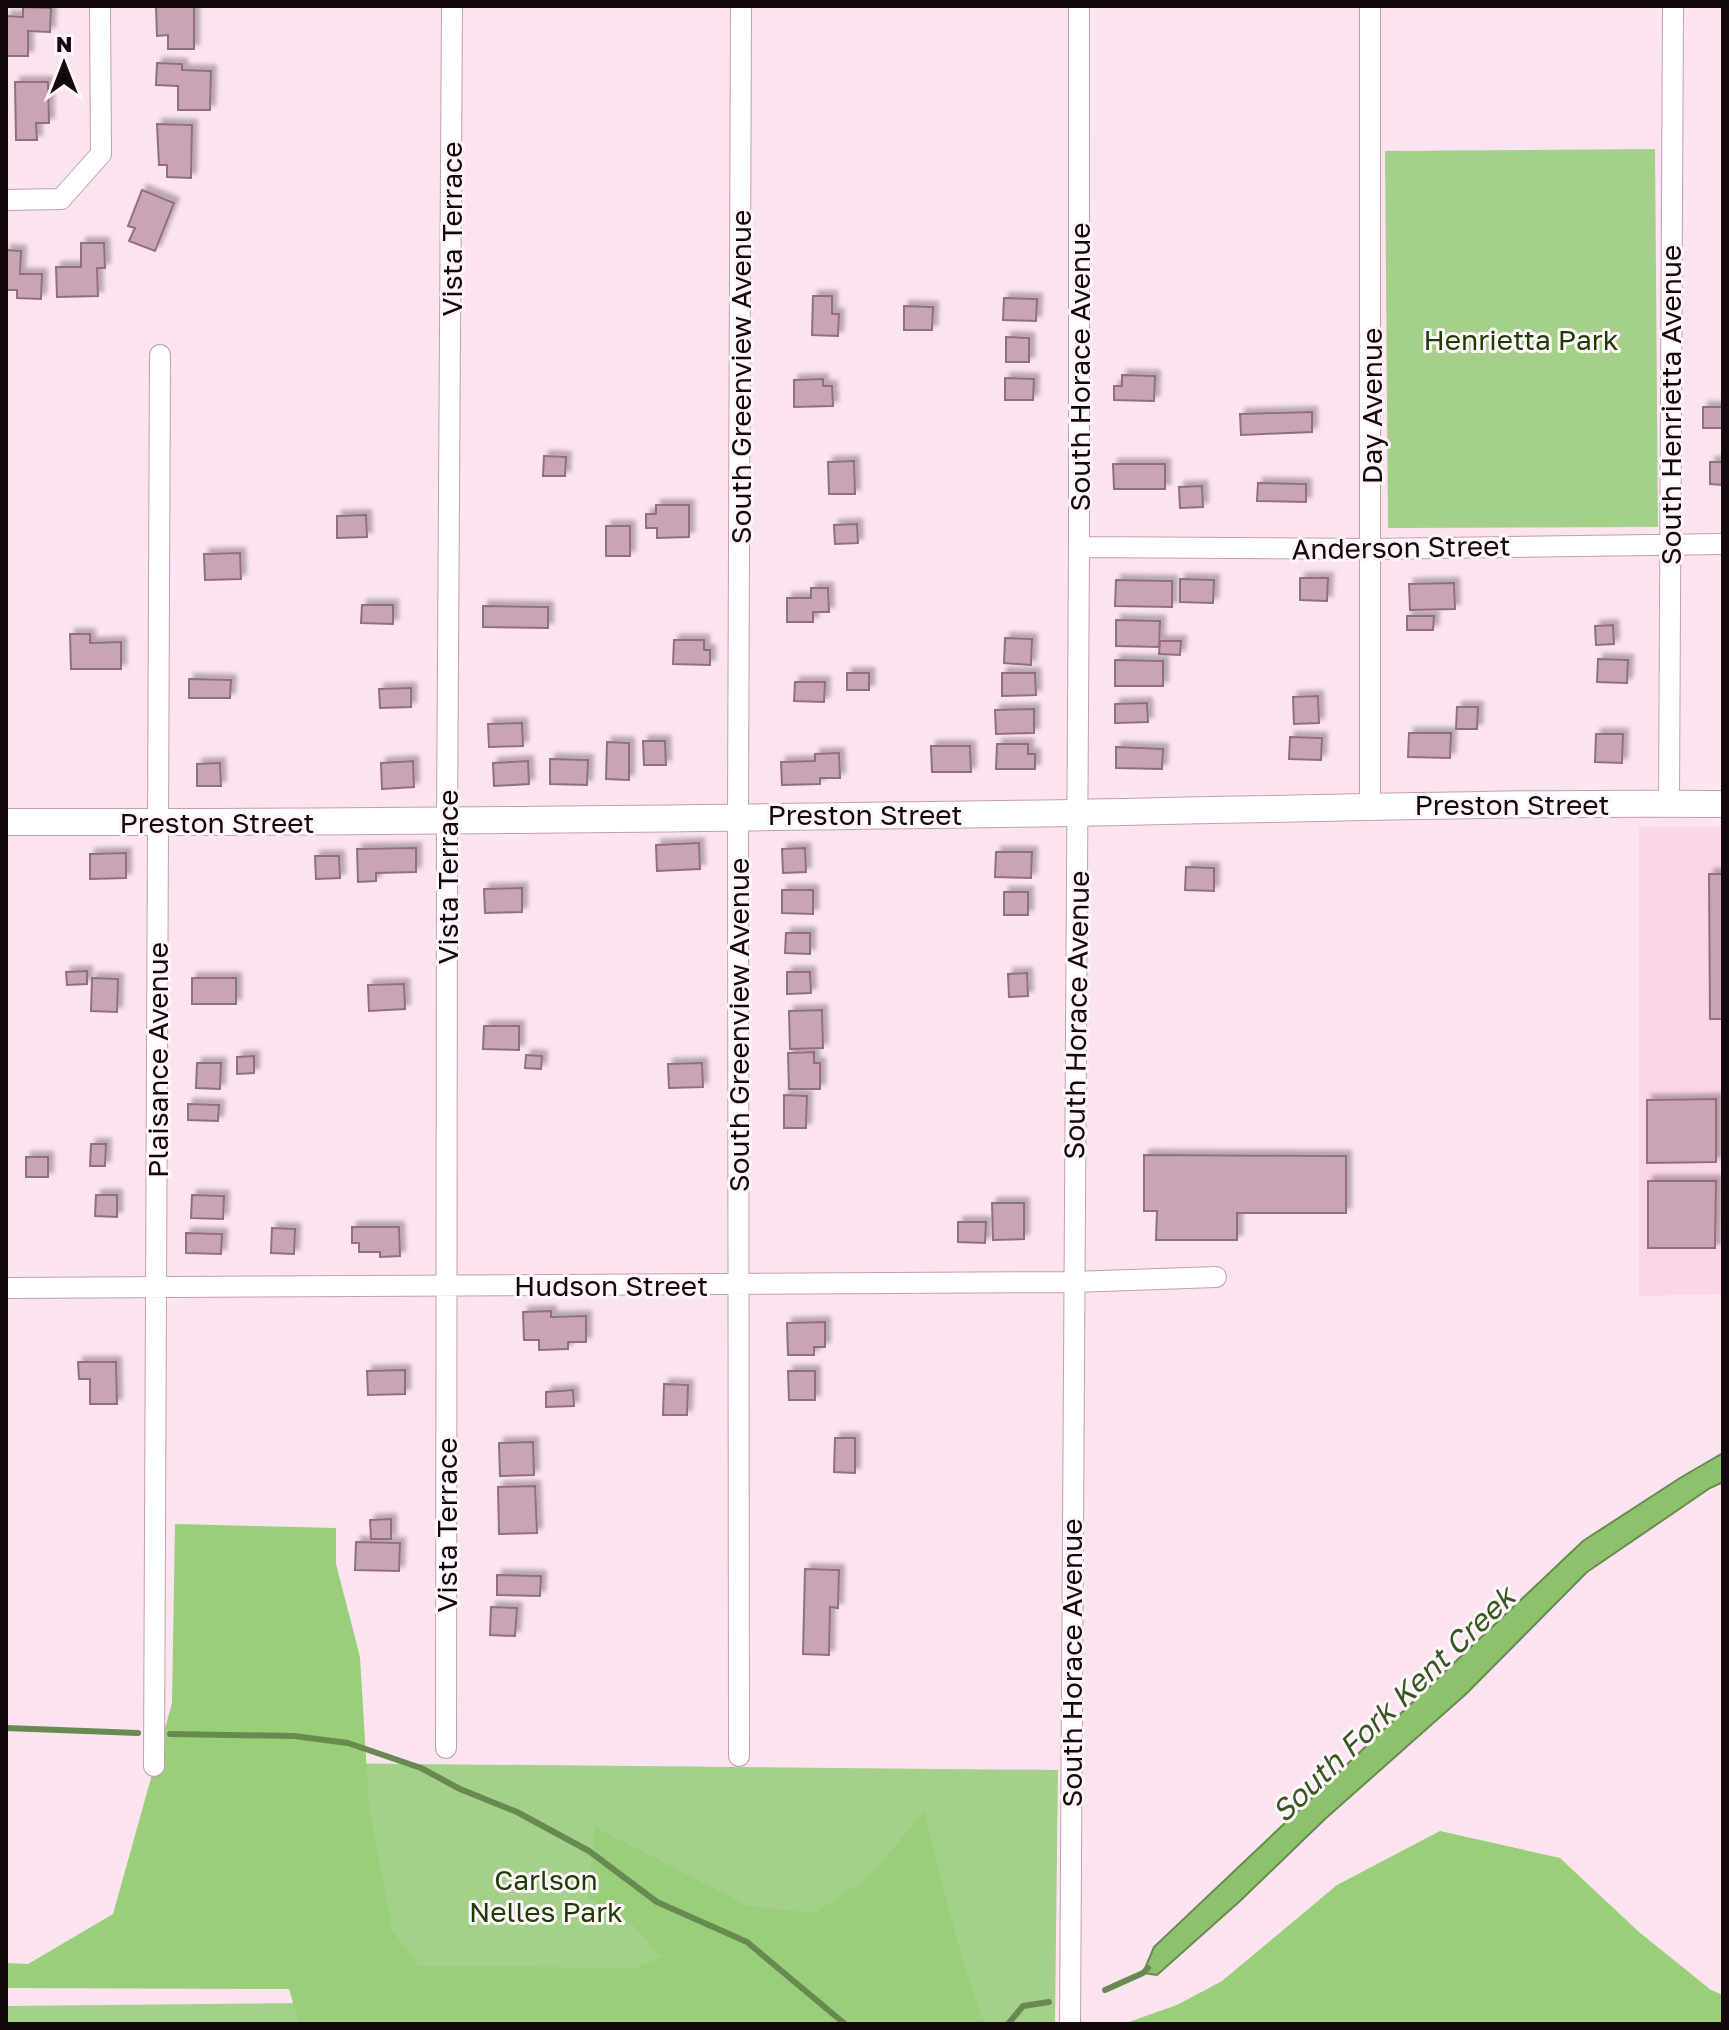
<svg xmlns="http://www.w3.org/2000/svg" width="1729" height="2030" viewBox="0 0 1729 2030" font-family="'Golos Text',sans-serif">
<style>
.built{fill:#fbd6e8}
.green{fill:#a4d08a}
.forest{fill:#9acf79}
.water{fill:#8dc26c;stroke:#688a50;stroke-width:2}
.lines{fill:none;stroke-linecap:round;stroke-linejoin:round}
.stream{stroke:#688a50;stroke-width:6}
.building{fill:#c9a4b7;stroke:#916e80;stroke-width:2;filter:url(#shadow)}
.minor-casing{stroke:#c39eb1;stroke-width:22}
.tertiary-casing{stroke:#c39eb1;stroke-width:28}
.minor{stroke:#fff;stroke-width:20}
.tertiary{stroke:#fff;stroke-width:26}
.labels{text-anchor:middle;dominant-baseline:central;stroke-width:6;stroke-linejoin:round;paint-order:stroke}
.street-label{font-size:28px;fill:#13080e;stroke:#fef6fa}
.park-label{font-size:28px;fill:#1d3d00;stroke:#fef6fa}
.water-label{font-size:30px;font-style:italic;fill:#36581e;stroke:#fef6fa}
</style>
<defs>
<filter id="shadow"><feDropShadow dx="5" dy="-5" stdDeviation="2" flood-color="#0004"/></filter>
</defs>
<rect width="100%" height="100%" fill="#fbe4ef"/>
<!-- built -->
<path class="built" d="M 1639,827 L 1723,827 L 1723,1294 L 1639,1296 Z"/>
<!-- green -->
<path class="green" d="M 1655,149 L 1658,527 L 1388,528 L 1385,151 Z
M 309,1763 L 1058,1770 L 1055,2024 L 6,2024 L 6,2006 L 311,2003 Z"/>
<!-- forest -->
<path class="forest" d="M 175,1524 L 336,1528 L 336,1564 L 360,1657 L 369,1808 L 392,1929 L 418,1966 L 635,1968 L 661,1957 L 634,1926 L 587,1896 L 595,1827 L 748,1906 L 815,1913 L 870,1876 L 924,1812 C 943,1881 957,1952 983,2019 L 988,2024 L 299,2024 L 289,1989 L 6,1988 L 6,1963 L 28,1964 L 113,1914 L 172,1703 Z
M 1440,1831 L 1560,1858 L 1639,1932 L 1711,1990 L 1723,1995 L 1723,2024 L 1123,2024 L 1177,2005 L 1222,1981 L 1337,1885 Z"/>
<!-- water -->
<path class="water" d="M 1723,1453 L 1723,1482 L 1710,1488 L 1587,1572 L 1466,1694 L 1325,1819 L 1240,1901 L 1157,1975 L 1143,1973 L 1154,1947 L 1583,1541 L 1680,1478 Z"/>
<g class="lines">
<!-- stream -->
<path class="stream" d="M 6,1728 L 138,1733
M 170,1734 L 294,1736 L 348,1743 L 421,1768 L 460,1789 L 517,1812 L 589,1851 L 657,1902 L 747,1942 L 845,2024
M 1105,1990 L 1143,1973 L 1148,1968
M 1008,2024 L 1023,2006 L 1049,2002"/>
</g>
<!-- building -->
<path class="building" d="M 156,6 L 194,6 L 194,49 L 168,49 L 168,35 L 157,36 Z
M 23,7 L 51,8 L 50,32 L 28,31 L 28,56 L 6,56 L 6,16 L 23,17 Z
M 157,63 L 182,64 L 182,70 L 211,71 L 210,110 L 178,110 L 178,86 L 156,85 Z
M 15,82 L 48,82 L 49,123 L 36,123 L 37,140 L 16,140 Z
M 157,124 L 192,125 L 191,178 L 167,177 L 167,165 L 159,165 Z
M 142,190 L 174,203 L 155,251 L 129,241 L 135,228 L 128,226 Z
M 81,243 L 104,243 L 105,268 L 97,268 L 98,296 L 57,297 L 56,267 L 81,267 Z
M 6,250 L 21,251 L 20,274 L 42,274 L 41,299 L 17,298 L 17,290 L 6,290 Z
M 813,296 L 832,296 L 832,314 L 839,314 L 838,336 L 812,335 Z
M 1004,298 L 1037,299 L 1036,321 L 1003,320 Z
M 904,306 L 933,307 L 932,330 L 904,330 Z
M 1006,337 L 1029,338 L 1029,362 L 1006,362 Z
M 1122,375 L 1155,376 L 1154,401 L 1114,400 L 1114,386 L 1122,386 Z
M 1005,378 L 1034,379 L 1033,400 L 1005,400 Z
M 823,379 L 823,386 L 832,386 L 833,406 L 794,407 L 794,380 Z
M 1703,407 L 1723,407 L 1723,428 L 1703,428 Z
M 1312,412 L 1312,432 L 1241,435 L 1240,414 Z
M 544,456 L 566,457 L 565,476 L 543,476 Z
M 854,461 L 855,494 L 829,494 L 828,462 Z
M 1710,462 L 1723,462 L 1723,485 L 1710,484 Z
M 1113,464 L 1165,464 L 1165,489 L 1114,489 Z
M 1258,483 L 1306,484 L 1306,502 L 1257,501 Z
M 1202,486 L 1203,507 L 1180,508 L 1179,487 Z
M 656,505 L 689,505 L 689,537 L 657,538 L 657,528 L 646,528 L 646,514 L 656,514 Z
M 366,515 L 367,537 L 337,538 L 337,516 Z
M 857,524 L 858,543 L 835,544 L 834,525 Z
M 606,526 L 630,526 L 630,556 L 606,556 Z
M 240,553 L 241,579 L 205,580 L 204,554 Z
M 1300,578 L 1328,578 L 1327,601 L 1300,600 Z
M 1180,579 L 1214,580 L 1213,603 L 1180,602 Z
M 1116,580 L 1172,581 L 1172,607 L 1115,606 Z
M 1454,583 L 1455,609 L 1410,610 L 1409,584 Z
M 811,588 L 828,588 L 829,612 L 813,612 L 813,622 L 787,622 L 787,598 L 811,598 Z
M 362,605 L 393,605 L 393,624 L 361,623 Z
M 483,606 L 548,607 L 548,628 L 483,627 Z
M 1407,616 L 1434,616 L 1433,630 L 1407,630 Z
M 1116,620 L 1160,621 L 1159,647 L 1116,646 Z
M 1613,625 L 1614,644 L 1596,645 L 1595,626 Z
M 70,634 L 90,634 L 90,643 L 121,642 L 121,669 L 71,669 Z
M 1005,638 L 1032,639 L 1031,665 L 1004,663 Z
M 674,640 L 704,640 L 704,650 L 710,650 L 710,665 L 673,664 Z
M 1160,641 L 1181,641 L 1180,655 L 1159,654 Z
M 1598,659 L 1628,660 L 1627,683 L 1597,682 Z
M 1115,660 L 1163,661 L 1163,686 L 1115,686 Z
M 847,673 L 869,673 L 869,690 L 847,690 Z
M 1002,673 L 1035,673 L 1036,695 L 1002,696 Z
M 189,679 L 231,680 L 230,698 L 189,698 Z
M 795,682 L 825,682 L 824,702 L 794,701 Z
M 411,688 L 411,707 L 380,708 L 379,689 Z
M 1318,696 L 1319,723 L 1294,724 L 1293,697 Z
M 1147,703 L 1148,722 L 1115,723 L 1115,704 Z
M 1457,707 L 1478,707 L 1477,729 L 1456,729 Z
M 1034,709 L 1034,733 L 996,734 L 995,710 Z
M 522,723 L 523,746 L 489,747 L 488,724 Z
M 1409,733 L 1451,733 L 1450,758 L 1408,757 Z
M 1596,734 L 1623,734 L 1622,763 L 1595,762 Z
M 1290,737 L 1322,738 L 1321,760 L 1289,759 Z
M 643,741 L 665,741 L 666,765 L 644,765 Z
M 607,742 L 629,743 L 629,780 L 606,779 Z
M 997,744 L 1028,744 L 1028,754 L 1035,754 L 1035,769 L 996,769 Z
M 931,746 L 970,746 L 971,772 L 932,772 Z
M 1116,747 L 1163,749 L 1162,769 L 1116,768 Z
M 839,753 L 840,778 L 820,778 L 820,784 L 782,785 L 781,762 L 815,761 L 815,754 Z
M 550,759 L 588,760 L 587,785 L 550,784 Z
M 413,761 L 414,787 L 382,789 L 381,763 Z
M 528,761 L 529,784 L 494,786 L 493,763 Z
M 220,763 L 221,786 L 197,786 L 197,764 Z
M 699,843 L 700,869 L 657,871 L 656,845 Z
M 416,848 L 416,872 L 376,873 L 376,881 L 358,882 L 357,849 Z
M 805,848 L 806,872 L 783,873 L 782,849 Z
M 996,852 L 1032,852 L 1031,878 L 995,877 Z
M 126,853 L 126,878 L 90,879 L 90,854 Z
M 315,856 L 339,856 L 340,878 L 316,879 Z
M 1186,867 L 1214,868 L 1214,891 L 1185,890 Z
M 1709,874 L 1723,874 L 1723,1019 L 1710,1019 Z
M 522,888 L 522,912 L 485,913 L 484,889 Z
M 782,890 L 813,890 L 813,914 L 782,913 Z
M 1004,892 L 1028,892 L 1028,915 L 1004,915 Z
M 786,933 L 810,933 L 810,954 L 785,953 Z
M 87,971 L 87,984 L 67,985 L 66,972 Z
M 787,972 L 810,972 L 811,993 L 787,994 Z
M 1027,973 L 1028,996 L 1009,997 L 1008,974 Z
M 92,978 L 118,979 L 117,1012 L 91,1011 Z
M 192,978 L 236,978 L 236,1004 L 192,1004 Z
M 404,984 L 405,1009 L 369,1011 L 368,985 Z
M 822,1010 L 823,1048 L 790,1049 L 789,1011 Z
M 484,1026 L 519,1026 L 519,1050 L 483,1049 Z
M 814,1052 L 814,1063 L 820,1063 L 820,1089 L 789,1089 L 788,1053 Z
M 526,1055 L 542,1056 L 541,1069 L 525,1068 Z
M 254,1056 L 254,1073 L 237,1074 L 237,1057 Z
M 197,1063 L 221,1063 L 220,1089 L 196,1088 Z
M 702,1063 L 703,1087 L 669,1088 L 668,1064 Z
M 784,1095 L 807,1096 L 806,1128 L 784,1128 Z
M 1716,1099 L 1716,1162 L 1647,1163 L 1647,1100 Z
M 188,1104 L 219,1105 L 218,1121 L 188,1120 Z
M 91,1144 L 106,1144 L 105,1166 L 90,1166 Z
M 1144,1155 L 1346,1156 L 1346,1213 L 1237,1213 L 1237,1240 L 1156,1240 L 1157,1211 L 1144,1211 Z
M 26,1157 L 48,1157 L 48,1177 L 26,1177 Z
M 1648,1181 L 1716,1181 L 1715,1248 L 1648,1248 Z
M 96,1195 L 117,1195 L 117,1217 L 95,1216 Z
M 192,1195 L 224,1196 L 223,1219 L 191,1218 Z
M 992,1203 L 1024,1203 L 1024,1239 L 993,1240 Z
M 958,1222 L 986,1222 L 985,1243 L 958,1242 Z
M 352,1227 L 399,1227 L 400,1256 L 380,1257 L 380,1252 L 359,1252 L 359,1243 L 352,1243 Z
M 272,1228 L 295,1229 L 294,1254 L 271,1253 Z
M 186,1233 L 222,1234 L 221,1254 L 186,1253 Z
M 551,1311 L 551,1317 L 586,1316 L 586,1342 L 568,1342 L 568,1349 L 539,1350 L 539,1340 L 524,1340 L 523,1312 Z
M 825,1322 L 825,1347 L 814,1347 L 814,1355 L 788,1355 L 787,1323 Z
M 78,1362 L 116,1362 L 117,1404 L 90,1404 L 90,1379 L 79,1379 Z
M 405,1370 L 405,1394 L 368,1395 L 367,1371 Z
M 788,1371 L 815,1371 L 815,1400 L 789,1400 Z
M 664,1384 L 688,1385 L 687,1415 L 663,1415 Z
M 573,1390 L 574,1406 L 546,1407 L 546,1392 Z
M 835,1438 L 855,1438 L 855,1473 L 834,1472 Z
M 533,1442 L 534,1475 L 500,1476 L 499,1443 Z
M 535,1486 L 537,1533 L 499,1534 L 498,1487 Z
M 391,1519 L 391,1539 L 371,1539 L 370,1520 Z
M 356,1542 L 400,1543 L 399,1571 L 355,1570 Z
M 805,1569 L 839,1570 L 838,1608 L 830,1607 L 829,1655 L 803,1654 Z
M 497,1575 L 541,1576 L 540,1596 L 497,1595 Z
M 491,1607 L 517,1608 L 515,1636 L 490,1635 Z"/>
<g class="lines">
<defs>
<path id="minor" d="M 1370,6 L 1370,805
M 6,200 L 61,199 L 101,154 L 100,6
M 1079,547 L 1371,549 L 1723,544
M 1669,803 L 1673,6
M 6,1288 L 1073,1282 L 1216,1277
M 446,1748 L 447,821 L 452,6
M 739,1756 L 738,816 L 741,6
M 154,1766 L 160,355
M 1070,2024 L 1079,547 L 1079,6"/>
<path id="tertiary" d="M 6,822 C 363,823 719,818 1076,813 C 1292,809 1507,802 1723,804"/>
</defs>
<!-- minor casing -->
<use href="#minor" class="minor-casing"/>
<!-- tertiary casing -->
<use href="#tertiary" class="tertiary-casing"/>
<!-- minor -->
<use href="#minor" class="minor"/>
<!-- tertiary -->
<use href="#tertiary" class="tertiary"/>
</g>
<g class="labels">
<!-- street labels -->
<g class="street-label">
<text transform="translate(451 229) rotate(-90)">Vista Terrace</text>
<text transform="translate(1079 367) rotate(-90)">South Horace Avenue</text>
<text transform="translate(740 377) rotate(-90)">South Greenview Avenue</text>
<text transform="translate(1670 405) rotate(-90)">South Henrietta Avenue</text>
<text transform="translate(1371 406) rotate(-90)">Day Avenue</text>
<text transform="translate(1401 547) rotate(-1)">Anderson Street</text>
<text x="1512" y="804">Preston Street</text>
<text x="865" y="814">Preston Street</text>
<text x="217" y="822">Preston Street</text>
<text transform="translate(447 877) rotate(-90)">Vista Terrace</text>
<text transform="translate(1076 1015) rotate(-89)">South Horace Avenue</text>
<text transform="translate(738 1025) rotate(-90)">South Greenview Avenue</text>
<text transform="translate(157 1060) rotate(-90)">Plaisance Avenue</text>
<text x="611" y="1285">Hudson Street</text>
<text transform="translate(446 1525) rotate(-90)">Vista Terrace</text>
<text transform="translate(1071 1663) rotate(-90)">South Horace Avenue</text>
</g>
<!-- park labels -->
<g class="park-label">
<text x="1521" y="339">Henrietta Park</text>
<text x="546" y="1879">Carlson<tspan x="546" dy="32">Nelles Park</tspan></text>
</g>
<!-- water labels -->
<g class="water-label">
<text transform="translate(1393 1704) rotate(-44)">South Fork Kent Creek</text>
</g>
</g>
<!-- border -->
<rect width="1729" height="2030" fill="none" stroke="#13080e" stroke-width="16"/>
<!-- north arrow -->
<g transform="translate(64 64)" stroke="#fef6fa" stroke-width="6" paint-order="stroke">
<path d="M0-6L14 30L0 20L-14 30Z" fill="#13080e"/>
<text y="-12" font-size="22" font-weight="bold" text-anchor="middle" fill="#13080e">N</text>
</g>
</svg>
